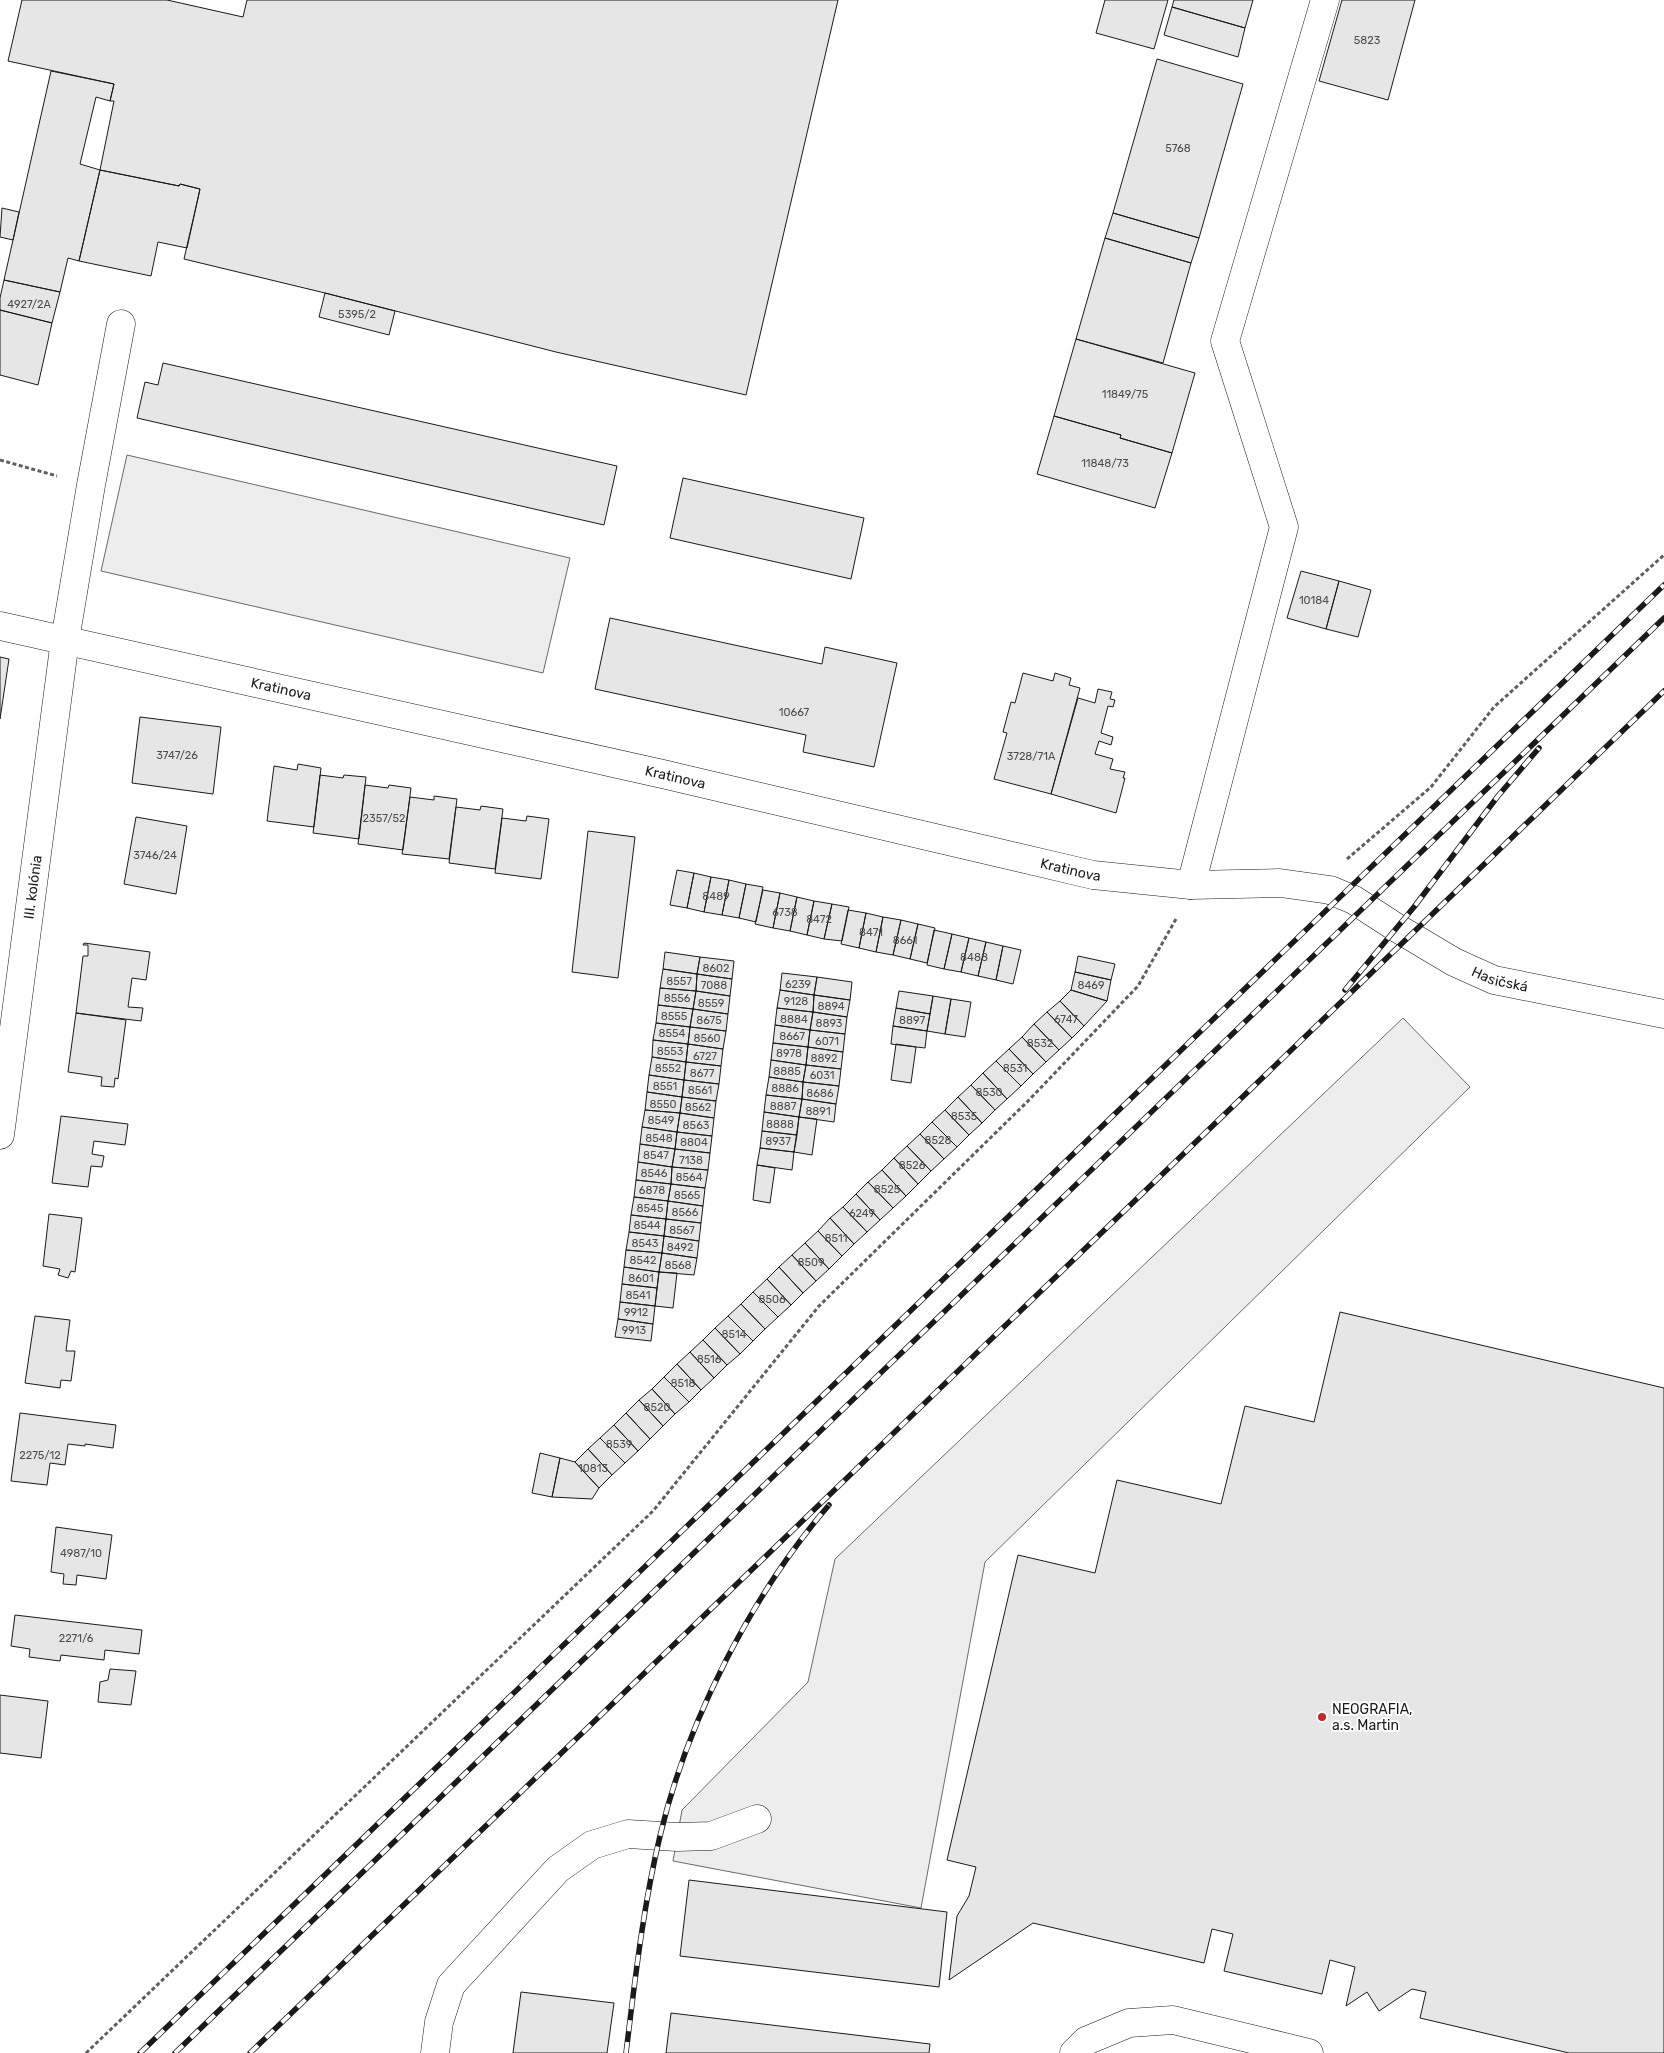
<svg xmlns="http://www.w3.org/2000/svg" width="1664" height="2053" viewBox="0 0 1664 2053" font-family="Rubik,sans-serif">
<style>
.parking{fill:#ededed;stroke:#6a6a6a}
.building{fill:#e6e6e6;stroke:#1a1a1a}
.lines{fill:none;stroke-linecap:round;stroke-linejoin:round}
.minor-casing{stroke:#1a1a1a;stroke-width:29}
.path{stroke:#5f5f5f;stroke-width:3;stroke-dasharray:4 2.5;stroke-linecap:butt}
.minor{stroke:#fff;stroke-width:28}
.rail-casing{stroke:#1a1a1a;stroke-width:5.5}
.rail{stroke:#fff;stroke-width:4;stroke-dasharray:11;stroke-linecap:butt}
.poi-dot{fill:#c62828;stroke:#fff;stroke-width:2}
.labels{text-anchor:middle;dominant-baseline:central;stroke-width:4;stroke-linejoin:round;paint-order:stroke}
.number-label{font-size:11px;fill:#4d4d4d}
.street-label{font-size:14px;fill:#1a1a1a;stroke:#fff}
.poi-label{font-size:14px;fill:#1a1a1a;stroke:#fff;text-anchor:start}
</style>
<rect width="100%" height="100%" fill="#fff"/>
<!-- parking -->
<path class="parking" d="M 127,455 L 570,558 L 543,673 L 101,571 Z
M 1403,1018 L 1470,1087 L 985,1562 L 921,1908 L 673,1861 L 682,1810 L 808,1682 L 835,1559 Z"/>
<!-- building -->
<path class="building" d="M 22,0 L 167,0 L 243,17 L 247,0 L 838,0 L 746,395 L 556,352 L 325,293 L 184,259 L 200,189 L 180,184 L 179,186 L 100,170 L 114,101 L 110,101 L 114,84 L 8,61 Z
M 1105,0 L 1168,0 L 1154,49 L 1096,33 Z
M 1174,0 L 1253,0 L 1245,28 L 1172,7 Z
M 1342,0 L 1415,0 L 1388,100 L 1319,81 Z
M 1172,7 L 1245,28 L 1238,57 L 1164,35 Z
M 1157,59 L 1243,84 L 1199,238 L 1113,213 Z
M 51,71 L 114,84 L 110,101 L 96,97 L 80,164 L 100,170 L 79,261 L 68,258 L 60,292 L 4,280 Z
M 100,170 L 179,186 L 180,184 L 200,189 L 187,248 L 158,242 L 151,276 L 79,261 Z
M 2,208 L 19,212 L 13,240 L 0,237 Z
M 1113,213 L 1199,238 L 1191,263 L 1105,238 Z
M 1105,238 L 1191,263 L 1163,363 L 1076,339 Z
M 4,280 L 60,292 L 52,323 L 0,310 L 0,298 Z
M 325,293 L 395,311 L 389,335 L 319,317 Z
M 0,310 L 52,323 L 38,385 L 0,375 Z
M 1076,339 L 1195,373 L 1172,453 L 1120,438 L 1121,435 L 1054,416 Z
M 163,363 L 617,466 L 604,525 L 137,418 L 145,382 L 158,385 Z
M 1054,416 L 1121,435 L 1120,438 L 1172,453 L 1155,508 L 1037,474 Z
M 683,478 L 864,518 L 851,579 L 670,538 Z
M 1301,571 L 1339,581 L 1326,629 L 1287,618 Z
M 1339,581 L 1371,590 L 1358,637 L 1326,629 Z
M 610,618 L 822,664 L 825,647 L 897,663 L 874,767 L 803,752 L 806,735 L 595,689 Z
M 0,657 L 9,659 L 0,719 Z
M 1023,673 L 1053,681 L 1055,673 L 1071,678 L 1069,685 L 1080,688 L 1051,794 L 994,779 L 1007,733 L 1003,732 L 1011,702 L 1015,703 Z
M 1098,689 L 1112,692 L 1110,699 L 1115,700 L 1113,707 L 1108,706 L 1101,733 L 1113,737 L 1111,745 L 1099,741 L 1095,754 L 1113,759 L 1110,769 L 1125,772 L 1123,778 L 1125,778 L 1116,813 L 1051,794 L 1078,698 L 1095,703 Z
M 140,717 L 221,727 L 213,794 L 132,783 Z
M 298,764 L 321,768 L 314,827 L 267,821 L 274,766 L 297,770 Z
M 320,775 L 343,778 L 344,775 L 366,777 L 359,839 L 313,833 Z
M 365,785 L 388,788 L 389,785 L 411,788 L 403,850 L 358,844 Z
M 434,796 L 457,799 L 449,859 L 402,854 L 410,797 L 434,800 Z
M 481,806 L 503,809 L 495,869 L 449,863 L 456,807 L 480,810 Z
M 527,816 L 549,819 L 541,879 L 495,873 L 502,818 L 526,821 Z
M 136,817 L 187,826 L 176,894 L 124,884 Z
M 588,831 L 635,837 L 618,978 L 572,972 Z
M 677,870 L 694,873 L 687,908 L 670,905 Z
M 694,873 L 711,877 L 704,912 L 687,908 Z
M 711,877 L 729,880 L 722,915 L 704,912 Z
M 729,880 L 746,884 L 739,918 L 722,915 Z
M 746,884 L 763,887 L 756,922 L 739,918 Z
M 763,890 L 780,893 L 773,928 L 755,924 Z
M 780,893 L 797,897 L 790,931 L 773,928 Z
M 797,897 L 814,901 L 807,935 L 790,931 Z
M 814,901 L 832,904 L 824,939 L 807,935 Z
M 832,904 L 849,907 L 842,941 L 824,939 Z
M 848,910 L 866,913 L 859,948 L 841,944 Z
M 866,913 L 883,917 L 876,952 L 859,948 Z
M 883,917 L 901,920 L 893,955 L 876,952 Z
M 901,920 L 918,924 L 910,959 L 893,955 Z
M 918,924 L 935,928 L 927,963 L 910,959 Z
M 934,930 L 952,934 L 944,969 L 927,965 Z
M 952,934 L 969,938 L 961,972 L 944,969 Z
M 969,938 L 986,942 L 978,976 L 961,972 Z
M 986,942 L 1003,946 L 996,980 L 978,976 Z
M 84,943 L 150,952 L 146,980 L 132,978 L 128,1007 L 143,1008 L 141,1021 L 76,1013 L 83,956 L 88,956 L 88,945 L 83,945 Z
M 1003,946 L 1021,950 L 1013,984 L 996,980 Z
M 665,952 L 700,957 L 697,974 L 663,969 Z
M 1078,956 L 1115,964 L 1111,980 L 1075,972 Z
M 700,957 L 734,961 L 732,979 L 697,974 Z
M 663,969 L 697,974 L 696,991 L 660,988 Z
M 1075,972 L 1111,980 L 1107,1001 L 1071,990 Z
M 782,973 L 817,977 L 814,995 L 780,990 Z
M 697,974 L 732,979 L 730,996 L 696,991 Z
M 817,977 L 852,982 L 850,1000 L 814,995 Z
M 660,988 L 696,991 L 693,1009 L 658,1005 Z
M 780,990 L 814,995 L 813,1012 L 777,1008 Z
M 1071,990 L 1107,1001 L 1084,1026 L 1060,1001 Z
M 696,991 L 730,996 L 728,1014 L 693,1009 Z
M 899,991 L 933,996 L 930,1014 L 896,1008 Z
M 814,995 L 850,1000 L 847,1017 L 813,1012 Z
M 933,996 L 951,999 L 945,1034 L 927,1031 Z
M 951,999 L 971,1002 L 965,1037 L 945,1034 Z
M 1060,1001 L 1084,1026 L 1072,1038 L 1047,1012 Z
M 658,1005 L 693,1009 L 690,1027 L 656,1023 Z
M 777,1008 L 813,1012 L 810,1030 L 775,1025 Z
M 896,1008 L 930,1014 L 927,1031 L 893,1026 Z
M 693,1009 L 728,1014 L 726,1031 L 690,1027 Z
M 813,1012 L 847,1017 L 845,1034 L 810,1030 Z
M 1047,1012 L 1072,1038 L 1059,1050 L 1034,1024 Z
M 76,1013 L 126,1020 L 118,1079 L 115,1078 L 114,1087 L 101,1086 L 102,1077 L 68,1072 Z
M 656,1023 L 690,1027 L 688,1044 L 653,1040 Z
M 1034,1024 L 1059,1050 L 1046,1062 L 1022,1037 Z
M 775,1025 L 810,1030 L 808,1047 L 773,1043 Z
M 893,1026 L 927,1031 L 925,1048 L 891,1044 Z
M 690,1027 L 726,1031 L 723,1049 L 688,1044 Z
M 810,1030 L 845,1034 L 843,1052 L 808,1047 Z
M 1022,1037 L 1046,1062 L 1033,1074 L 1009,1049 Z
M 653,1040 L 688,1044 L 686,1062 L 652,1057 Z
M 773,1043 L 808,1047 L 806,1065 L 771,1060 Z
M 688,1044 L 723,1049 L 721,1066 L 686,1062 Z
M 896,1044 L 916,1047 L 911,1083 L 891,1080 Z
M 808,1047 L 843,1052 L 841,1069 L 806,1065 Z
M 1009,1049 L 1033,1074 L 1021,1086 L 996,1061 Z
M 652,1057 L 686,1062 L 684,1080 L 649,1075 Z
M 771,1060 L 806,1065 L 803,1082 L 769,1077 Z
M 996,1061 L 1021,1086 L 1007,1099 L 983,1073 Z
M 686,1062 L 721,1066 L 719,1084 L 684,1080 Z
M 806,1065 L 841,1069 L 839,1086 L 803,1082 Z
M 983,1073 L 1007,1099 L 995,1110 L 971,1085 Z
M 649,1075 L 684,1080 L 682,1097 L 647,1092 Z
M 769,1077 L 803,1082 L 802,1099 L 766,1095 Z
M 684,1080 L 719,1084 L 716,1101 L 682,1097 Z
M 803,1082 L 839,1086 L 836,1104 L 802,1099 Z
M 971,1085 L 995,1110 L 982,1123 L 958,1097 Z
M 647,1092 L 682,1097 L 680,1113 L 645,1110 Z
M 766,1095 L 802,1099 L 799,1117 L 764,1112 Z
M 682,1097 L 716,1101 L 714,1118 L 680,1113 Z
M 958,1097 L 982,1123 L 969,1135 L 945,1110 Z
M 802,1099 L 836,1104 L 834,1122 L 799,1117 Z
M 645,1110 L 680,1113 L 677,1132 L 642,1127 Z
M 945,1110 L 969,1135 L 957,1147 L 932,1122 Z
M 764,1112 L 799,1117 L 797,1135 L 762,1131 Z
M 680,1113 L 714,1118 L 712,1136 L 677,1132 Z
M 61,1116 L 128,1124 L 125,1145 L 94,1141 L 92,1154 L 104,1156 L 102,1167 L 91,1166 L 88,1187 L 52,1183 Z
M 799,1117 L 817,1119 L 812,1155 L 794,1152 Z
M 932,1122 L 957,1147 L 944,1159 L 920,1134 Z
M 642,1127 L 677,1132 L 675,1149 L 640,1144 Z
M 762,1131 L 797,1135 L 794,1152 L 760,1148 Z
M 677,1132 L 712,1136 L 710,1153 L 675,1149 Z
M 920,1134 L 944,1159 L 931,1171 L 907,1146 Z
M 640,1144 L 675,1149 L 672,1167 L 638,1162 Z
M 907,1146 L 931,1171 L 918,1184 L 894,1158 Z
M 760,1148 L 794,1152 L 792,1170 L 757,1165 Z
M 675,1149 L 710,1153 L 708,1170 L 672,1167 Z
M 894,1158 L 918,1184 L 906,1196 L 882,1170 Z
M 638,1162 L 672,1167 L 671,1184 L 636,1180 Z
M 757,1165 L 775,1168 L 770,1203 L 753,1200 Z
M 672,1167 L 708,1170 L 705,1188 L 671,1184 Z
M 882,1170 L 906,1196 L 893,1208 L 868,1182 Z
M 636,1180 L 671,1184 L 668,1201 L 634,1197 Z
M 868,1182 L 893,1208 L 880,1220 L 856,1194 Z
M 671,1184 L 705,1188 L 703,1206 L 668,1201 Z
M 856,1194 L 880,1220 L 867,1232 L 843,1207 Z
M 634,1197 L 668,1201 L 666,1219 L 631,1215 Z
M 668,1201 L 703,1206 L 701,1223 L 666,1219 Z
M 843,1207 L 867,1232 L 854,1244 L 830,1218 Z
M 49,1214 L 82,1218 L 75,1272 L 71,1271 L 68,1278 L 58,1275 L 60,1269 L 43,1266 Z
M 631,1215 L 666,1219 L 664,1236 L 629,1232 Z
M 830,1218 L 854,1244 L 842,1256 L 818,1231 Z
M 666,1219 L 701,1223 L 699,1241 L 664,1236 Z
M 818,1231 L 842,1256 L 829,1269 L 805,1243 Z
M 629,1232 L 664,1236 L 662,1253 L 626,1250 Z
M 664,1236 L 699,1241 L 697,1258 L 662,1253 Z
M 805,1243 L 829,1269 L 816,1281 L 792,1255 Z
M 626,1250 L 662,1253 L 659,1272 L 624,1267 Z
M 662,1253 L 697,1258 L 694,1275 L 659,1272 Z
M 792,1255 L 816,1281 L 803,1293 L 779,1267 Z
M 624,1267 L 659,1272 L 657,1288 L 622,1284 Z
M 779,1267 L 803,1293 L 791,1305 L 767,1279 Z
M 659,1272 L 677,1273 L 673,1308 L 655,1306 Z
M 767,1279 L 791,1305 L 778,1317 L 753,1292 Z
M 622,1284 L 657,1288 L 655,1306 L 620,1302 Z
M 753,1292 L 778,1317 L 765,1329 L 741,1304 Z
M 620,1302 L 655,1306 L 653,1324 L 618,1319 Z
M 741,1304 L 765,1329 L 753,1341 L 728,1316 Z
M 1340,1312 L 1664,1388 L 1664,2053 L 1569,2053 L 1420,2018 L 1426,1992 L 1412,1989 L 1379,2011 L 1367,1992 L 1346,2006 L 1355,1967 L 1330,1960 L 1322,1994 L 1224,1971 L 1233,1934 L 1212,1929 L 1204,1963 L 1033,1923 L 949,1980 L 957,1916 L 969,1896 L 976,1867 L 947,1860 L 1018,1555 L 1095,1573 L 1117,1480 L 1221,1504 L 1245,1406 L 1314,1422 Z
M 35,1316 L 70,1320 L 66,1351 L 75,1351 L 71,1381 L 61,1380 L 60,1388 L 25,1383 Z
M 728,1316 L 753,1341 L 740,1354 L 715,1328 Z
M 618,1319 L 653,1324 L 651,1341 L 615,1337 Z
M 715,1328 L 740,1354 L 727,1365 L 703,1340 Z
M 703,1340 L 727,1365 L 714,1378 L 690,1352 Z
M 690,1352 L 714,1378 L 701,1390 L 677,1364 Z
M 677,1364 L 701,1390 L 689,1402 L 664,1377 Z
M 664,1377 L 689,1402 L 675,1414 L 652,1389 Z
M 652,1389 L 675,1414 L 663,1426 L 639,1400 Z
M 639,1400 L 663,1426 L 650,1439 L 626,1413 Z
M 20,1413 L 116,1425 L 113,1448 L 85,1444 L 85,1446 L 68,1444 L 65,1465 L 50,1463 L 47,1485 L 11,1481 Z
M 626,1413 L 650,1439 L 638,1451 L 614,1425 Z
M 614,1425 L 638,1451 L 625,1463 L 600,1438 Z
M 600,1438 L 625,1463 L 612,1475 L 588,1449 Z
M 588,1449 L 612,1475 L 599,1488 L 575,1462 Z
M 540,1453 L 560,1458 L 552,1497 L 532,1493 Z
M 560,1458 L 575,1462 L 599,1488 L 592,1499 L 552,1497 Z
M 56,1527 L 112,1535 L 106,1579 L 77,1575 L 76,1585 L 63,1584 L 64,1574 L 51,1572 Z
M 15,1615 L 142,1630 L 139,1654 L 105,1650 L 104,1660 L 61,1655 L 60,1661 L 29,1657 L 30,1649 L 11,1646 Z
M 110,1669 L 136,1671 L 131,1705 L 98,1702 L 100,1682 L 108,1680 Z
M 0,1695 L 48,1701 L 41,1758 L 0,1753 Z
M 689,1880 L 947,1912 L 939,1987 L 680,1956 Z
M 521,1992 L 614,2003 L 607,2053 L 513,2053 Z
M 671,2013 L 930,2044 L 929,2053 L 666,2053 Z"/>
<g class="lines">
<defs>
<g id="minor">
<path id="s1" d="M 0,626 L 667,775 L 1093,875 L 1191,885 L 1280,883 L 1330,890 L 1354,900 L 1397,928 L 1454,962 L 1494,980 L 1664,1014"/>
<path d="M 1191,885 L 1284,527 L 1225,341 L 1325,0"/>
<path id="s2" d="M 0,1135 L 65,640 L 91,485 L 121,324"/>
<path d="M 435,2053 L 439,2022 L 451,1985 L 558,1869 L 592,1845 L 628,1834 L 677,1837 L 711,1836 L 757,1819"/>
<path d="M 1074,2053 L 1086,2041 L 1129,2023 L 1173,2020 L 1309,2053"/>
</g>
</defs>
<!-- minor casing -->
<use href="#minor" class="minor-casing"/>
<!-- path -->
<path class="path" d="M 0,460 L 57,476
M 1347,859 L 1431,787 L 1494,707 L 1664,555
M 86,2053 L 653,1511 L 819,1306 L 1029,1100 L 1138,986 L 1176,919"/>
<!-- minor -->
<use href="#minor" class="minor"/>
<defs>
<path id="rail" d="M 1345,990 L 1414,907 L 1498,796 L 1539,748
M 140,2053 L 1664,585
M 175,2053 L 1664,618
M 250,2053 L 1664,691
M 626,2053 C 635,1980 643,1907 660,1836 C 687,1721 752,1594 829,1505"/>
</defs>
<!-- rail casing -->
<use href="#rail" class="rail-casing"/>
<!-- rail -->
<use href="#rail" class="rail"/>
</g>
<!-- markers -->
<circle class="poi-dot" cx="1322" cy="1717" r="5"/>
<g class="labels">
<!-- number labels -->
<g class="number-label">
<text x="1367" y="40">5823</text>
<text x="1178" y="148">5768</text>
<text x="29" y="304">4927/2A</text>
<text x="357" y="314">5395/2</text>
<text x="1125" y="394">11849/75</text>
<text x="1105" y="463">11848/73</text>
<text x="1314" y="600">10184</text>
<text x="794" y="712">10667</text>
<text x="177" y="755">3747/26</text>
<text x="1031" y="756">3728/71A</text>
<text x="384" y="818">2357/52</text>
<text x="155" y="855">3746/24</text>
<text x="716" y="896">8489</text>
<text x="785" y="912">6738</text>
<text x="819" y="919">8472</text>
<text x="871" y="932">8471</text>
<text x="905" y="940">8661</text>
<text x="974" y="957">8488</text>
<text x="716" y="968">8602</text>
<text x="679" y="981">8557</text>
<text x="798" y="984">6239</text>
<text x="714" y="985">7088</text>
<text x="1091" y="985">8469</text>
<text x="677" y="998">8556</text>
<text x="796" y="1001">9128</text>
<text x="711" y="1003">8559</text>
<text x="831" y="1006">8894</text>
<text x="674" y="1016">8555</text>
<text x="794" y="1019">8884</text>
<text x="1066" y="1019">6747</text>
<text x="709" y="1020">8675</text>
<text x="912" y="1020">8897</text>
<text x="829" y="1023">8893</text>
<text x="672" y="1033">8554</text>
<text x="792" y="1036">8667</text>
<text x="707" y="1038">8560</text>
<text x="827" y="1041">6071</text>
<text x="1040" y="1043">8532</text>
<text x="670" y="1051">8553</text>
<text x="789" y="1053">8978</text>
<text x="705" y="1056">6727</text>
<text x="824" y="1058">8892</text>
<text x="668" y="1068">8552</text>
<text x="1015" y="1068">8531</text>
<text x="787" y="1071">8885</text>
<text x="702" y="1073">8677</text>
<text x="822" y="1075">6031</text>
<text x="665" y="1086">8551</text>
<text x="785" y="1088">8886</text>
<text x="700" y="1090">8561</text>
<text x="989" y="1092">8530</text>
<text x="820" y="1093">8686</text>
<text x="663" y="1104">8550</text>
<text x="783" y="1106">8887</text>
<text x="698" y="1107">8562</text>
<text x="818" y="1111">8891</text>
<text x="964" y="1116">8535</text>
<text x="661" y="1120">8549</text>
<text x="780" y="1124">8888</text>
<text x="696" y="1125">8563</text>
<text x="659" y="1138">8548</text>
<text x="938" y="1140">8528</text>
<text x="778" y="1141">8937</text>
<text x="694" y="1142">8804</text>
<text x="656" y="1155">8547</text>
<text x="691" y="1160">7138</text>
<text x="912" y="1165">8526</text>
<text x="654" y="1173">8546</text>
<text x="689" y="1177">8564</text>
<text x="887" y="1189">8525</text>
<text x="652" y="1190">6878</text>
<text x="687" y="1195">8565</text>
<text x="650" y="1208">8545</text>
<text x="685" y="1212">8566</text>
<text x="862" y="1213">6249</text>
<text x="647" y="1225">8544</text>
<text x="682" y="1230">8567</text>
<text x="836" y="1238">8511</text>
<text x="645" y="1243">8543</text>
<text x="680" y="1247">8492</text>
<text x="643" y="1260">8542</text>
<text x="811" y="1262">8509</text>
<text x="678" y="1265">8568</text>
<text x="641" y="1278">8601</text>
<text x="638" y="1295">8541</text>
<text x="772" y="1299">8506</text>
<text x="636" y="1312">9912</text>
<text x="634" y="1330">9913</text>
<text x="734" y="1334">8514</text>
<text x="709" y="1359">8516</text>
<text x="683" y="1383">8518</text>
<text x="657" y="1407">8520</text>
<text x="619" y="1444">8539</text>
<text x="40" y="1455">2275/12</text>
<text x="593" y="1468">10813</text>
<text x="81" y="1553">4987/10</text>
<text x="76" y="1638">2271/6</text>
</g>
<!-- street labels -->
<g class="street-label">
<text stroke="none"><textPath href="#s1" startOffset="288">Kratinova</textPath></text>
<text stroke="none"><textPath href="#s1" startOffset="692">Kratinova</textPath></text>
<text stroke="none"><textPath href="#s1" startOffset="1098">Kratinova</textPath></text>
<text stroke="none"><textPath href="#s2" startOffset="250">III. kolónia</textPath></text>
<text stroke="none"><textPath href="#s1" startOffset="1552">Hasičská</textPath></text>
</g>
<!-- poi labels -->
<g class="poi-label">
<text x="1332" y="1709">NEOGRAFIA,<tspan x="1332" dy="16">a.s. Martin</tspan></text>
</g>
</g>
</svg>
